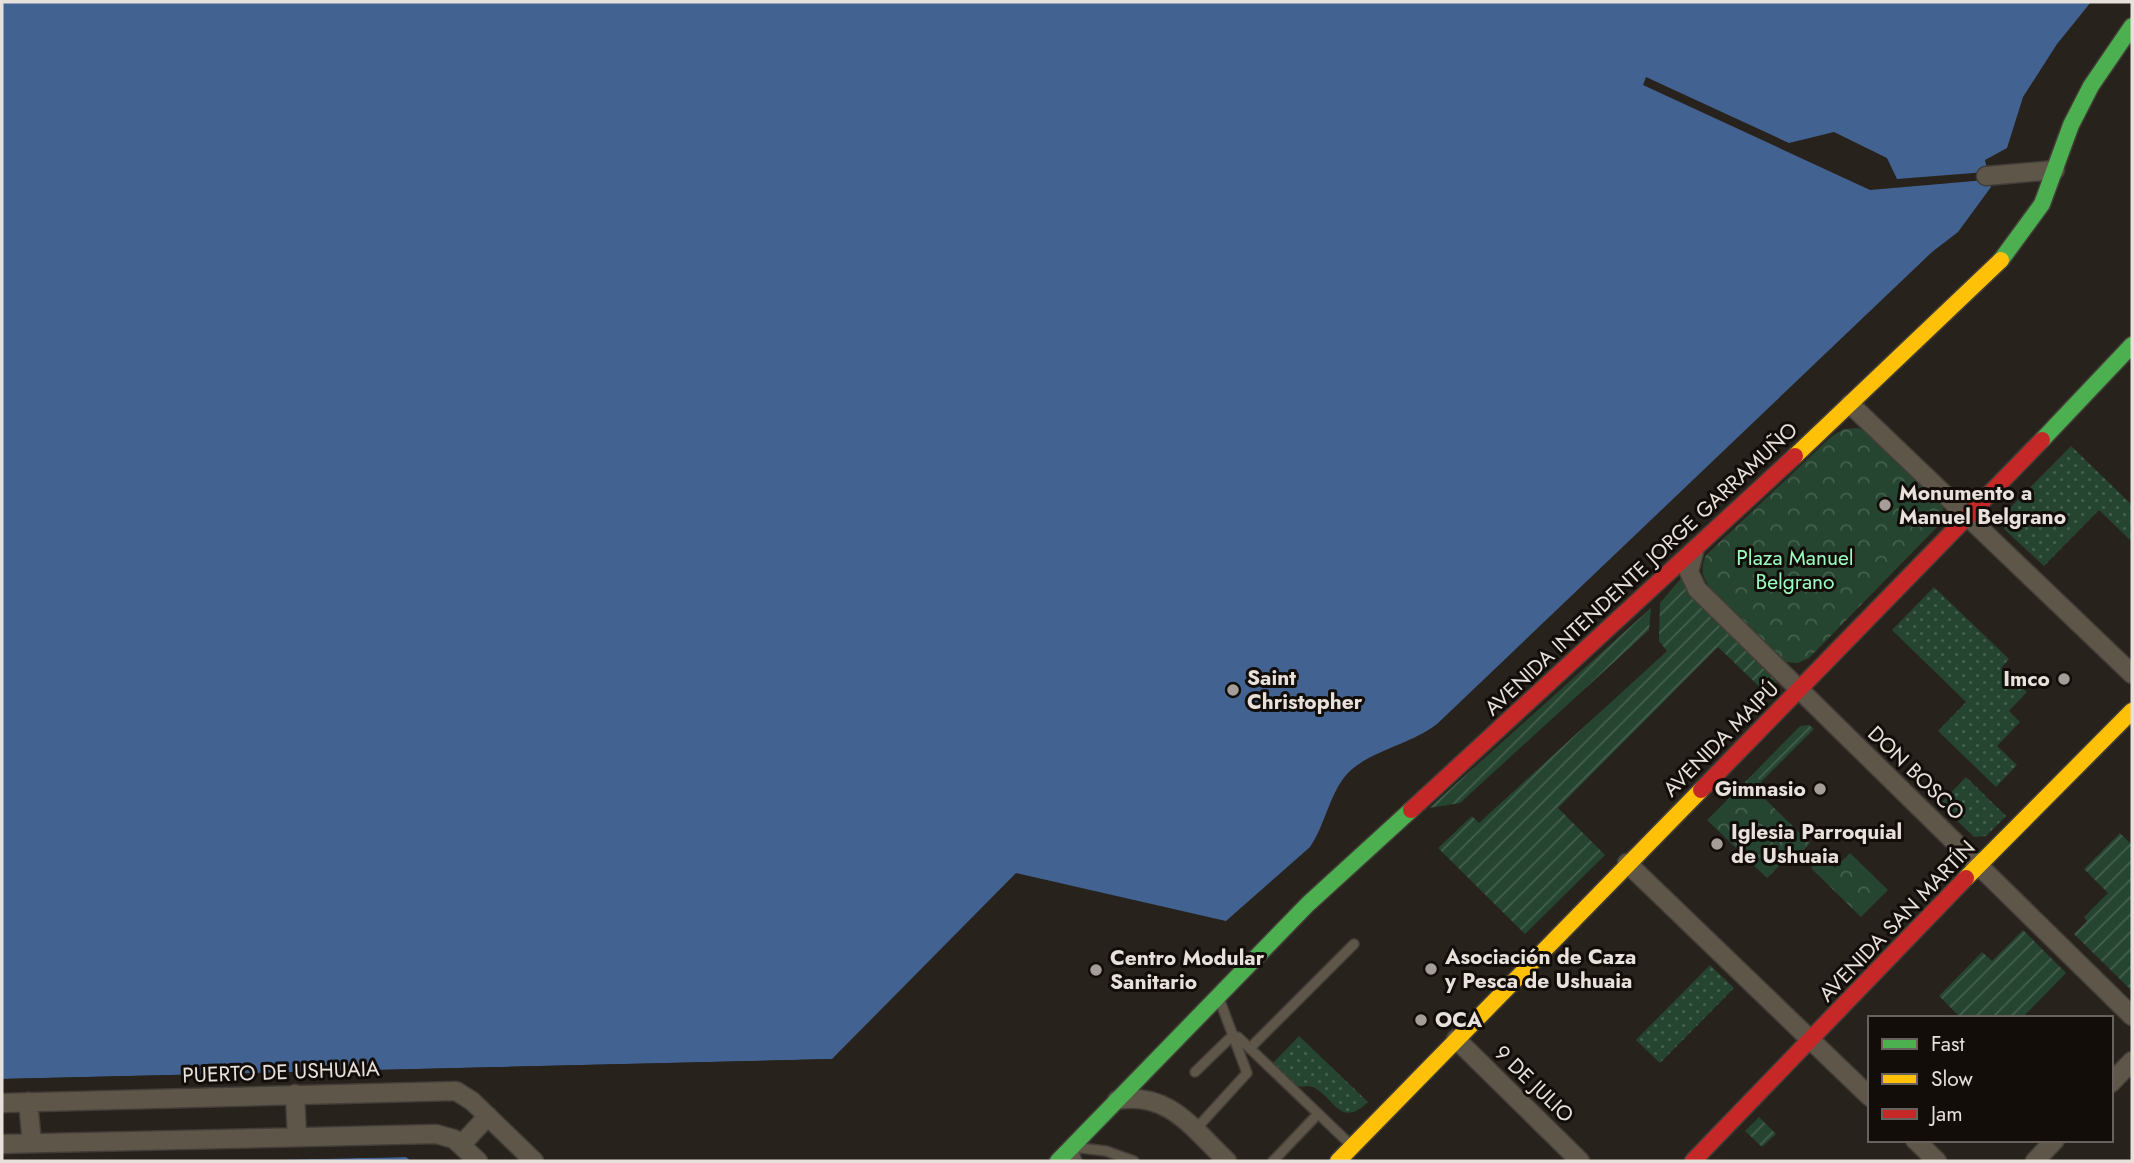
<svg xmlns="http://www.w3.org/2000/svg" width="2134" height="1163" viewBox="0 0 2134 1163" font-family="Jost,sans-serif">
<style>
.grass{fill:url(#grass-dots)}
.park{fill:url(#park-crowns)}
.garden{fill:url(#garden-furrows)}
.water{fill:#426392}
.pier{fill:#28221d}
.lines{fill:none;stroke-linecap:round;stroke-linejoin:round}
.lane-casing{stroke:#423d38;stroke-width:12}
.street-casing{stroke:#423d38;stroke-width:21}
.fast-casing{stroke:#423d38;stroke-width:19}
.slow-casing{stroke:#423d38;stroke-width:19}
.jam-casing{stroke:#423d38;stroke-width:19}
.lane{stroke:#5e5749;stroke-width:9}
.street{stroke:#5e5749;stroke-width:18}
.fast{stroke:#4caf50;stroke-width:16}
.slow{stroke:#ffc107;stroke-width:16}
.jam{stroke:#c62828;stroke-width:16}
.poi-dot{fill:#a59e98;stroke:#120d09;stroke-width:2.5}
.labels{text-anchor:middle;dominant-baseline:central;stroke-width:6;stroke-linejoin:round;paint-order:stroke}
.poi-label{font-size:21px;font-weight:bold;fill:#e8e0da;stroke:#120d09;text-anchor:start}
.park-label{font-size:21px;fill:#9cfdc0;stroke:#120d09}
.street-label{font-size:21px;fill:#e8e0da;stroke:#120d09}
</style>
<defs>
<pattern id="grass-dots" width="8" height="8" patternUnits="userSpaceOnUse" patternTransform="scale(1.75)"><rect width="8" height="8" fill="#254530"/><path d="M2 2h.1M6 6h.1" fill="none" stroke="#45604d" stroke-width="1.8" stroke-linecap="round"/></pattern>
<pattern id="park-crowns" width="20" height="18" patternUnits="userSpaceOnUse" patternTransform="scale(1.75)"><rect width="20" height="18" fill="#254530"/><path d="M2 6a3 3 0 1 1 6 0M12 15a3 3 0 1 1 6 0" fill="none" stroke="#45604d"/></pattern>
<pattern id="garden-furrows" width="10" height="10" patternUnits="userSpaceOnUse" patternTransform="scale(1.75)"><rect width="10" height="10" fill="#254530"/><path d="M-1 1l2-2M0 10L10 0M9 11l2-2" fill="none" stroke="#45604d"/></pattern>
</defs>
<rect width="100%" height="100%" fill="#28221d"/>
<!-- grass -->
<path class="grass" d="M 2071,446 L 2132,505 L 2132,539 L 2130,540 L 2099,510 L 2044,566 L 2004,529 L 2004,514 Z
M 1934,587 L 2009,659 L 2001,668 L 2027,692 L 2009,711 L 2020,722 L 1997,746 L 2017,765 L 1996,787 L 1938,731 L 1966,702 L 1892,630 Z
M 1966,777 L 2006,816 L 1986,836 L 1974,837 L 1940,804 Z
M 1710,965 L 1734,988 L 1660,1063 L 1636,1040 Z
M 1299,1036 L 1368,1102 C 1340,1129 1335,1098 1313,1087 C 1308,1085 1302,1088 1297,1086 C 1289,1082 1280,1069 1273,1063 Z"/>
<!-- park -->
<path class="park" d="M 1858,428 L 1873,435 L 1939,501 L 1943,507 L 1944,520 L 1809,658 L 1798,663 L 1785,662 C 1770,651 1709,593 1704,577 C 1701,569 1703,562 1706,555 L 1832,436 L 1844,429 Z
M 1753,774 L 1770,791 L 1764,798 L 1810,843 L 1798,856 L 1793,852 L 1767,878 L 1707,820 Z
M 1850,853 L 1888,890 L 1861,917 L 1811,868 L 1823,856 L 1835,868 Z"/>
<!-- garden -->
<path class="garden" d="M 1684,575 L 1691,595 L 1778,681 L 1766,693 L 1718,647 L 1558,808 L 1605,855 L 1525,934 L 1438,848 L 1472,816 L 1479,823 L 1667,651 L 1659,641 L 1660,603 Z
M 1651,608 L 1649,630 L 1460,803 L 1429,808 Z
M 1809,725 L 1814,729 L 1761,782 L 1753,774 L 1800,726 Z
M 2120,833 L 2132,845 L 2132,991 L 2074,934 L 2087,921 L 2084,917 L 2108,893 L 2084,869 Z
M 2023,930 L 2066,973 L 2022,1018 L 1961,1018 L 1939,996 L 1982,952 L 1992,961 Z
M 1759,1117 L 1776,1134 L 1762,1147 L 1745,1131 Z"/>
<!-- water -->
<path class="water" d="M 2,2 L 2091,2 L 2057,44 L 2023,97 L 2007,148 L 1985,160 L 1991,187 L 1958,232 L 1932,252 L 1437,724 C 1411,744 1376,749 1351,770 C 1330,789 1326,824 1310,847 L 1226,921 L 1016,873 L 832,1059 L 2,1079 Z
M 406,1157 L 411,1161 L 217,1161 Z"/>
<!-- pier -->
<path class="pier" d="M 1646,77 L 1789,143 L 1834,132 L 1887,158 L 1897,179 L 1986,172 L 1986,180 L 1870,190 L 1643,85 Z
M 832,1059 L 828,1062 L 2,1082 L 2,1079 Z
M 406,1154 L 414,1161 L 406,1157 L 213,1161 L 217,1158 Z"/>
<g class="lines">
<defs>
<path id="lane" d="M 1250,1048 L 1354,944
M 1195,1072 L 1229,1039 L 1238,1037 L 1351,1145
M 1195,1130 L 1247,1073 L 1220,1001
M 1077,1161 L 1072,1147 L 1106,1151 L 1134,1161
M 1273,1161 L 1318,1114"/>
<path id="street" d="M 1986,176 L 2055,170
M 1850,404 L 2132,674
M 1694,552 L 1689,572 L 1697,589 L 2132,1016
M 1627,863 L 1870,1097
M 1456,1039 L 1580,1161
M 2111,1083 L 2132,1061
M 295,1094 L 297,1137
M 1117,1100 C 1169,1091 1193,1129 1227,1161
M 28,1102 L 32,1143
M 2,1103 L 456,1091 L 472,1101 L 534,1161
M 1915,1140 L 1937,1161
M 2,1144 L 436,1134 L 454,1139 L 478,1161
M 461,1145 L 488,1116
M 2035,1161 L 2055,1140"/>
<path id="fast" d="M 2001,260 L 2042,204 L 2071,125 L 2091,86 L 2132,26
M 2042,440 L 2132,345
M 1058,1161 L 1308,904 L 1411,810"/>
<path id="slow" d="M 1795,456 L 2001,260
M 1966,878 L 2132,711
M 1338,1161 L 1701,790"/>
<path id="jam" d="M 1701,790 L 2042,440
M 1411,810 L 1795,456
M 1693,1161 L 1966,878"/>
</defs>
<!-- lane casing -->
<use href="#lane" class="lane-casing"/>
<!-- street casing -->
<use href="#street" class="street-casing"/>
<!-- fast casing -->
<use href="#fast" class="fast-casing"/>
<!-- slow casing -->
<use href="#slow" class="slow-casing"/>
<!-- jam casing -->
<use href="#jam" class="jam-casing"/>
<!-- lane -->
<use href="#lane" class="lane"/>
<!-- street -->
<use href="#street" class="street"/>
<!-- fast -->
<use href="#fast" class="fast"/>
<!-- slow -->
<use href="#slow" class="slow"/>
<!-- jam -->
<use href="#jam" class="jam"/>
</g>
<!-- markers -->
<g class="poi-dot">
<circle cx="1885" cy="505" r="7"/>
<circle cx="2064" cy="679" r="7"/>
<circle cx="1233" cy="690" r="7"/>
<circle cx="1820" cy="789" r="7"/>
<circle cx="1717" cy="844" r="7"/>
<circle cx="1431" cy="969" r="7"/>
<circle cx="1096" cy="970" r="7"/>
<circle cx="1421" cy="1020" r="7"/>
</g>
<g class="labels">
<!-- poi labels -->
<g class="poi-label">
<text x="1899" y="493">Monumento a<tspan x="1899" dy="24">Manuel Belgrano</tspan></text>
<text x="1247" y="678">Saint<tspan x="1247" dy="24">Christopher</tspan></text>
<text x="2050" y="679" text-anchor="end">Imco</text>
<text x="1806" y="789" text-anchor="end">Gimnasio</text>
<text x="1731" y="832">Iglesia Parroquial<tspan x="1731" dy="24">de Ushuaia</tspan></text>
<text x="1445" y="957">Asociación de Caza<tspan x="1445" dy="24">y Pesca de Ushuaia</tspan></text>
<text x="1110" y="958">Centro Modular<tspan x="1110" dy="24">Sanitario</tspan></text>
<text x="1435" y="1020">OCA</text>
</g>
<!-- park labels -->
<g class="park-label">
<text x="1795" y="558">Plaza Manuel<tspan x="1795" dy="24">Belgrano</tspan></text>
</g>
<!-- street labels -->
<g class="street-label">
<text transform="translate(1641 569) rotate(-43)">AVENIDA INTENDENTE JORGE GARRAMUÑO</text>
<text transform="translate(1721 739) rotate(-45)">AVENIDA MAIPÚ</text>
<text transform="translate(1916 773) rotate(44)">DON BOSCO</text>
<text transform="translate(1897 921) rotate(-46)">AVENIDA SAN MARTÍN</text>
<text transform="translate(281 1072) rotate(-2)">PUERTO DE USHUAIA</text>
<text transform="translate(1534 1084) rotate(44)">9 DE JULIO</text>
</g>
</g>
<!-- border -->
<rect width="2134" height="1163" fill="none" stroke="#e8e0da" stroke-width="7"/>
<!-- legend -->
<rect x="1868" y="1016" width="245" height="126" fill="#120d09" stroke="#68615d" stroke-width="2"/>
<rect x="1882" y="1039" width="35" height="10" fill="#4caf50" stroke="#68615d" stroke-width="2"/>
<text x="1931" y="1051" font-size="21" fill="#e8e0da">Fast</text>
<rect x="1882" y="1074" width="35" height="10" fill="#ffc107" stroke="#68615d" stroke-width="2"/>
<text x="1931" y="1086" font-size="21" fill="#e8e0da">Slow</text>
<rect x="1882" y="1109" width="35" height="10" fill="#c62828" stroke="#68615d" stroke-width="2"/>
<text x="1931" y="1121" font-size="21" fill="#e8e0da">Jam</text>
</svg>
